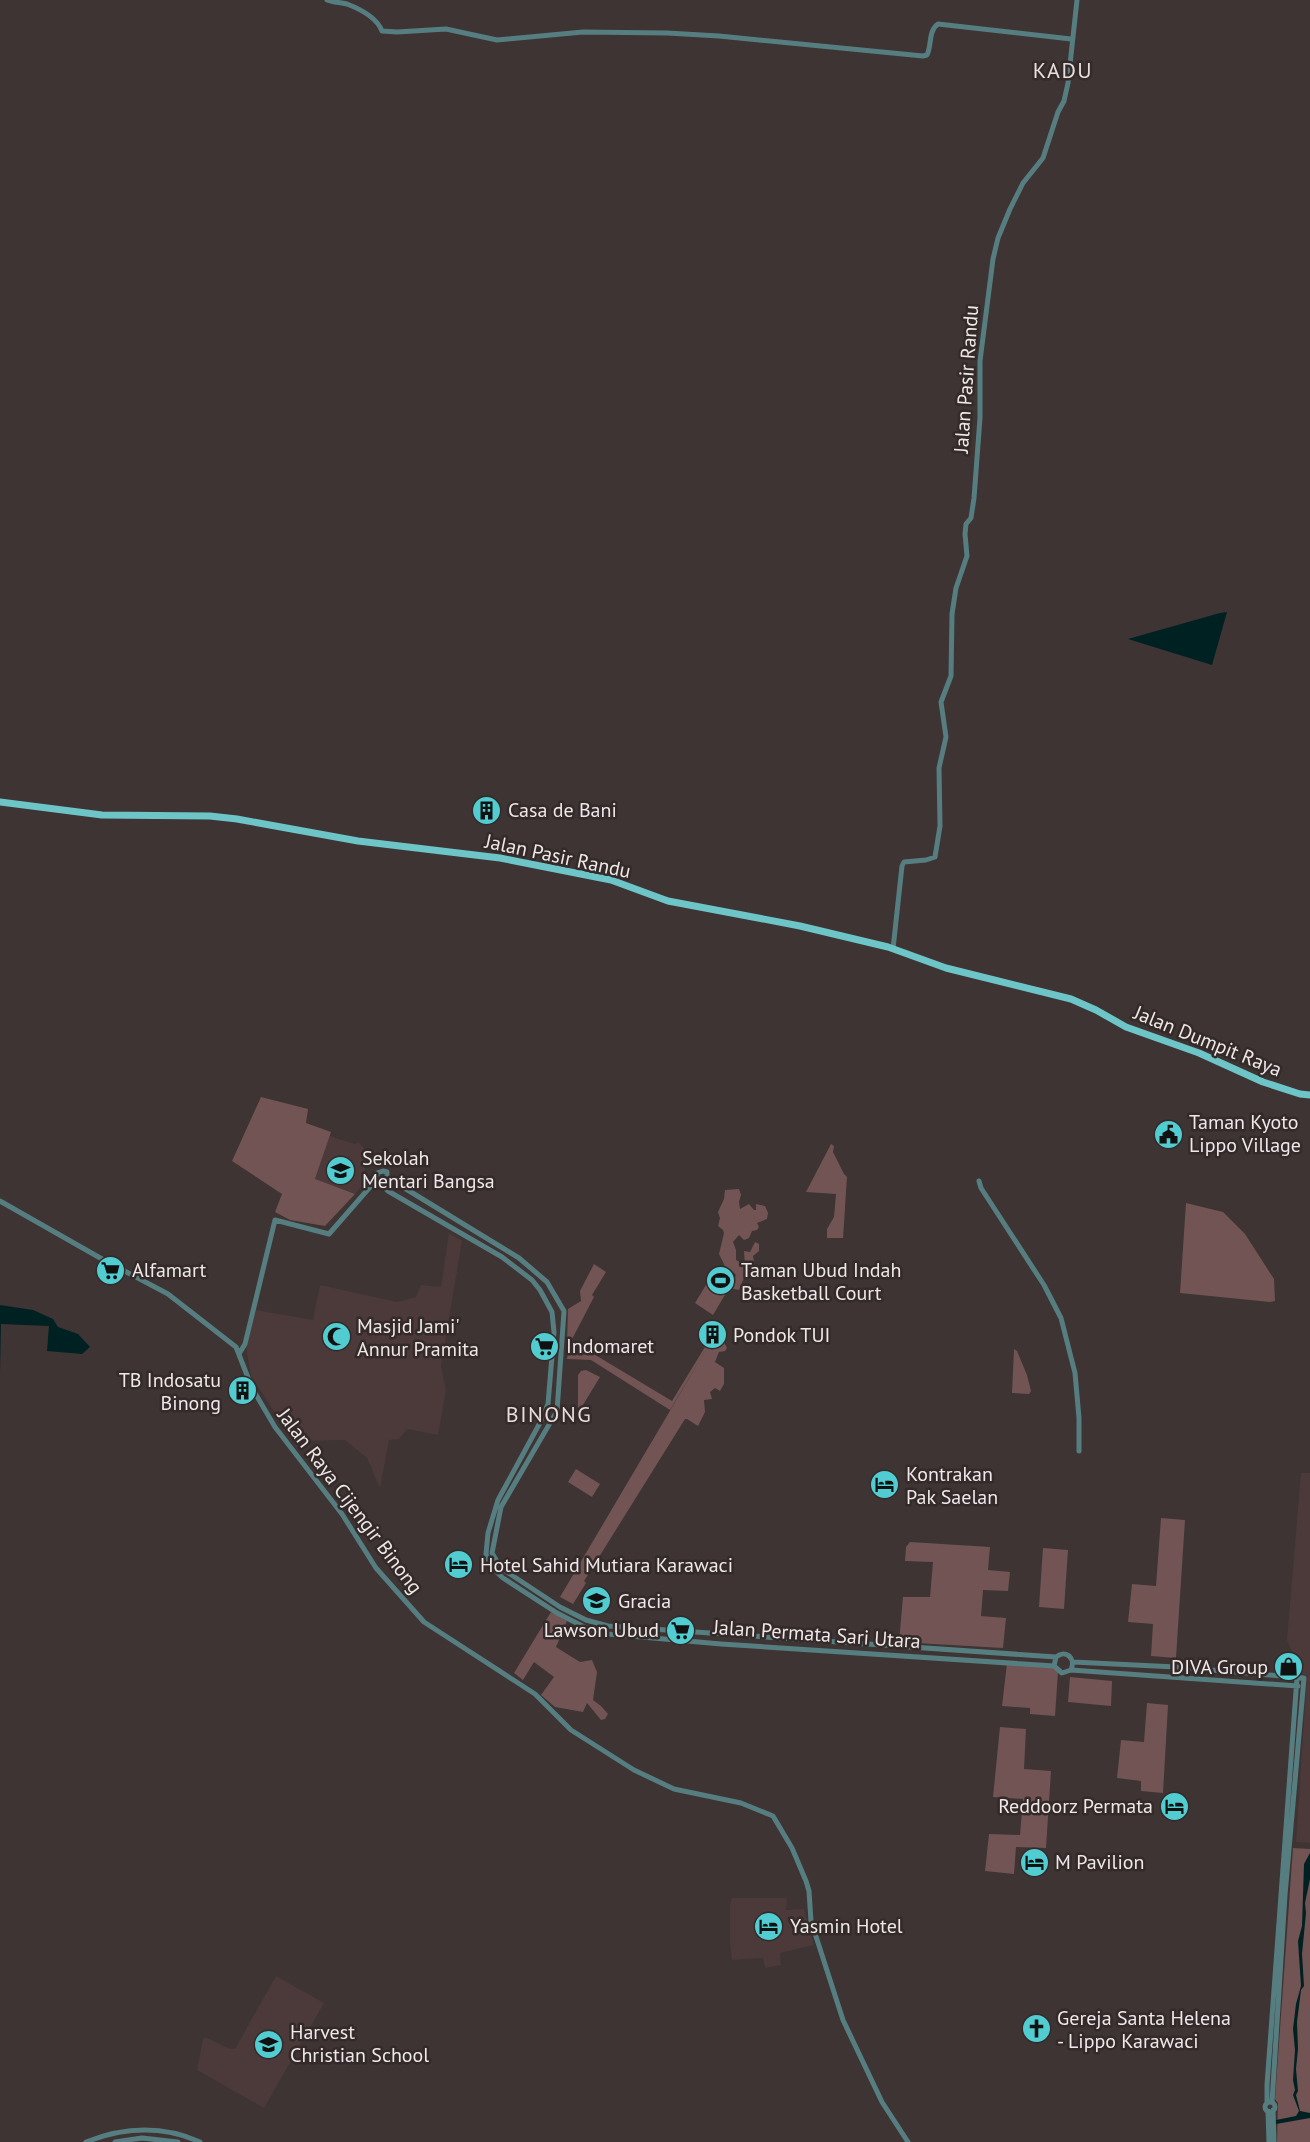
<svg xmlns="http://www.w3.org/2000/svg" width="1310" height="2142" viewBox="0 0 1310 2142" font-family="'PT Sans',sans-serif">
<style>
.built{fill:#4b3a39}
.green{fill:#725454}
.water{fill:#002122}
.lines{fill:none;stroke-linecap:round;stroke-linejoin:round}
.minor{stroke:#567e80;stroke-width:5}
.major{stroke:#6dc5c8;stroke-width:7}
.labels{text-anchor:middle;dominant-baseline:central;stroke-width:5;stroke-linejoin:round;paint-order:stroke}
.street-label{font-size:20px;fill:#efe8e8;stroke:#332a29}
.poi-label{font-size:20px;fill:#efe8e8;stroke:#332a29;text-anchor:start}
.quarter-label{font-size:22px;letter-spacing:1.5px;fill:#e9dcdc;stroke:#332a29}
</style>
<rect width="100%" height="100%" fill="#3d3433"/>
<!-- built -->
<path class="built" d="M 329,1136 L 355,1144 L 359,1142 L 365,1150 L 367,1161 L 361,1187 L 355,1194 L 315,1180 Z
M 449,1233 L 462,1241 L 441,1366 L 446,1391 L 438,1435 L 407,1429 L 399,1439 L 389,1440 L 380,1488 L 367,1458 L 345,1440 L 303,1441 L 296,1447 L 279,1419 L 251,1376 L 246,1347 L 256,1310 L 313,1320 L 320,1285 L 397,1302 L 416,1297 L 421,1285 L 441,1287 Z
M 1301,1473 L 1310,1473 L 1310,1843 L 1296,1842 L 1307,1676 L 1292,1670 L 1293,1655 L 1287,1640 Z
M 732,1898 L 787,1898 L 786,1910 L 804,1909 L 814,1945 L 780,1953 L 781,1965 L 765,1968 L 763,1958 L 732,1960 L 730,1942 L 730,1905 Z
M 276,1976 L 324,2003 L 264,2108 L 197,2070 L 203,2039 L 205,2037 L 230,2049 L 235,2049 Z"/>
<!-- green -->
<path class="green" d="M 261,1097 L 308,1109 L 306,1123 L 331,1132 L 315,1179 L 355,1194 L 325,1226 L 290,1220 L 275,1212 L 282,1194 L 232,1161 Z
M 831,1144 L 834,1146 L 833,1152 L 844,1174 L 847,1177 L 843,1238 L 827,1238 L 827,1229 L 834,1217 L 836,1194 L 806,1192 Z
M 739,1189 L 741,1195 L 739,1202 L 740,1209 L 749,1204 L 754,1210 L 756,1210 L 756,1204 L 765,1206 L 768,1213 L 767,1219 L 757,1223 L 759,1227 L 757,1230 L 752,1231 L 749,1238 L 744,1240 L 739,1235 L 733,1242 L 736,1250 L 736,1260 L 745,1265 L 744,1251 L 750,1252 L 755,1242 L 759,1244 L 759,1251 L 753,1256 L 755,1267 L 752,1274 L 745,1275 L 739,1290 L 729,1288 L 713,1315 L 695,1303 L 709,1280 L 716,1284 L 724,1271 L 727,1274 L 726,1277 L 733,1281 L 736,1275 L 730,1269 L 726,1268 L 719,1254 L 724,1233 L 723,1230 L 718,1226 L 720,1218 L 718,1212 L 724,1199 L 725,1190 Z
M 1186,1203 L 1223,1212 L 1245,1234 L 1274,1279 L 1275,1301 L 1270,1302 L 1180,1293 Z
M 594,1264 L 606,1272 L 592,1295 L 594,1297 L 569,1345 L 567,1344 L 568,1309 L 581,1301 L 580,1291 Z
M 715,1336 L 724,1342 L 727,1348 L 725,1351 L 719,1352 L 715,1362 L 724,1368 L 724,1384 L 720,1391 L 715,1388 L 710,1392 L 712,1399 L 704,1400 L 705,1412 L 698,1426 L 687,1419 L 685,1419 L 584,1581 L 586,1583 L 573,1604 L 560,1597 L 710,1343 L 670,1410 L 591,1360 L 567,1359 L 569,1347 L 578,1350 L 582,1347 L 672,1401 L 711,1337 L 712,1339 Z
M 1014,1349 L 1017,1351 L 1027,1375 L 1031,1391 L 1029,1394 L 1012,1393 Z
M 586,1370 L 600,1377 L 578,1413 L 578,1375 L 581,1371 Z
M 576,1469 L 600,1484 L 592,1497 L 568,1482 Z
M 1161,1518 L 1185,1520 L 1176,1658 L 1151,1656 L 1153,1624 L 1128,1622 L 1132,1584 L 1156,1586 Z
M 910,1542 L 990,1547 L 988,1570 L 1010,1572 L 1008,1591 L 983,1590 L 981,1616 L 1006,1618 L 1003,1648 L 899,1642 L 903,1597 L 930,1597 L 933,1562 L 905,1561 L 906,1547 Z
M 1043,1548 L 1068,1550 L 1064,1609 L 1039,1607 Z
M 551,1612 L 567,1621 L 556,1647 L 580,1662 L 592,1660 L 597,1672 L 593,1700 L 601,1706 L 608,1714 L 605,1719 L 601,1720 L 587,1703 L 583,1712 L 555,1707 L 541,1695 L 554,1677 L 534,1662 L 523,1680 L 514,1673 Z
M 1007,1663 L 1054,1666 L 1058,1672 L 1055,1716 L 1030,1714 L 1030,1708 L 1002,1706 Z
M 1070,1677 L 1112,1681 L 1111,1706 L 1068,1702 Z
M 1147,1703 L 1168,1705 L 1163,1793 L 1141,1791 L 1141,1781 L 1117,1778 L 1121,1740 L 1144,1742 Z
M 1000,1727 L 1026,1729 L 1024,1769 L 1051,1771 L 1046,1848 L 1016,1847 L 1014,1874 L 985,1871 L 989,1834 L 1020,1835 L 1023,1799 L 993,1797 Z
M 1293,1848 L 1310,1849 L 1310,2142 L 1277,2142 L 1278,2103 L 1275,2099 Z"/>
<!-- water -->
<path class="water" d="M 1227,612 L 1212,665 L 1128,639 L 1220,613 Z
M 0,1305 L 33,1310 L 53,1319 L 58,1327 L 78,1334 L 90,1347 L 82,1354 L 47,1351 L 49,1326 L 1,1324 L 0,1371 Z
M 1310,1853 L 1310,1879 L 1305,1903 L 1306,1913 L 1302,1954 L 1304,1986 L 1301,1990 L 1297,2022 L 1298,2049 L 1296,2069 L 1298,2091 L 1296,2095 L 1300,2111 L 1310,2113 L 1310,2118 L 1276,2124 L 1276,2120 L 1296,2116 L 1299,2111 L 1293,2095 L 1295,2090 L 1293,2080 L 1295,2050 L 1293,2029 L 1296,2004 L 1301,1986 L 1298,1941 L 1302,1926 L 1304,1864 Z"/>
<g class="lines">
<!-- minor -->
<path class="minor" d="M 327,0 C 334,3 340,2 347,4 C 360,9 377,18 382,31 L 397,32 L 446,29 L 497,40 L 583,32 L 667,33 L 719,36 L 923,56 L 927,55 C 932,45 928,31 938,24 L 1071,39
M 893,949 L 902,866 L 904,862 L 926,860 L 935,857 L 940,826 L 939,768 L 946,737 L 941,702 L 951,676 L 952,614 L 956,588 L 967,556 L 965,534 L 966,524 L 971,518 L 974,498 L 980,418 L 980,361 L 993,259 L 998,238 L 1010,209 L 1023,183 L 1043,158 L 1058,112 L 1064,101 L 1068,83 L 1077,0
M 388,1178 L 519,1258 L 547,1282 L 564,1311 L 557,1411 L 501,1507 L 492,1553 L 501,1568 L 560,1607 L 586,1620 L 608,1626 L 1056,1657
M 979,1181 L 981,1188 L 1044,1285 L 1061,1318 L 1075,1373 L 1079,1418 L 1079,1451
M 382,1183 L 387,1180 L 387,1172 L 383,1171 L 377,1173 L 377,1179 L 388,1191 L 502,1257 L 532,1280 L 540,1290 L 552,1312 L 554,1332 L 548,1404 L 541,1421 L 498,1500 L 488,1533 L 486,1554 L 491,1567 L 503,1578 L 557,1613 L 596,1633 L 721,1644 L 1054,1666
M 0,1201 L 102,1259 L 168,1294 L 236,1347 L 252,1388 L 275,1427 L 342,1514 L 376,1568 L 424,1622 L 515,1681 L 535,1694 L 571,1730 L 634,1770 L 674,1789 L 741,1803 L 773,1816 L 792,1848 L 806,1881 L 809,1891 L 811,1921 L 843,2020 L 882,2102 L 908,2142
M 239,1354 L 245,1344 L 275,1220 L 329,1234 L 377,1179
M 1073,1662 L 1176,1667 L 1304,1678 L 1285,1895 L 1272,2102
M 1071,1670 C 1076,1658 1066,1649 1056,1657 L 1054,1666 L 1062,1673 L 1071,1670 L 1298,1686
M1265 2107a5 5 0 1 1 10 0a5 5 0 1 1-10 0Z
M 1267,2103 L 1267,2085 L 1297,1678
M 1273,2110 L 1274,2142
M 1268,2111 L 1269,2142
M 86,2142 C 124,2127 162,2125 200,2142
M 115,2142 L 142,2138 L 178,2142"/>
<!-- major -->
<path class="major" d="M 0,802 L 102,815 L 210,816 L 237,819 L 358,841 L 500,858 L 611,880 L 668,901 L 800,926 L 888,947 L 946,968 L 1071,999 L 1096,1010 L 1126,1027 L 1199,1053 L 1263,1082 L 1300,1094 L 1310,1095"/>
</g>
<!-- icons -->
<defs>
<symbol id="building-disc" viewBox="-11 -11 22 22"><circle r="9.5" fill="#51ccd1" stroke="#332a29"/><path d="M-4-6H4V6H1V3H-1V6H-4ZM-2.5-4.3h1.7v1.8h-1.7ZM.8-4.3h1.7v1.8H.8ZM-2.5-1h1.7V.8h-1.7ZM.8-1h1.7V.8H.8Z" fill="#111"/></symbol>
<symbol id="civic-disc" viewBox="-11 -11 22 22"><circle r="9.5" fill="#51ccd1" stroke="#332a29"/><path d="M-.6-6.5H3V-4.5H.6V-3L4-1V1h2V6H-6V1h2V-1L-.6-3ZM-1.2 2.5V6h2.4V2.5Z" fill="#111"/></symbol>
<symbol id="school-disc" viewBox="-11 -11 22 22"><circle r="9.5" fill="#51ccd1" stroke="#332a29"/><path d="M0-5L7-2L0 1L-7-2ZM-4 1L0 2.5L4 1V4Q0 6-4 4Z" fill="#111"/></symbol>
<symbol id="supermarket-disc" viewBox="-11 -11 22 22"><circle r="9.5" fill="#51ccd1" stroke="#332a29"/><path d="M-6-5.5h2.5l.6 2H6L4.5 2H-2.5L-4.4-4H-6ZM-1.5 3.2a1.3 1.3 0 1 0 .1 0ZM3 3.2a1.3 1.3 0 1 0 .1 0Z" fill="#111"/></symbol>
<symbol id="stadium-disc" viewBox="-11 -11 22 22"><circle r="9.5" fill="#51ccd1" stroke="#332a29"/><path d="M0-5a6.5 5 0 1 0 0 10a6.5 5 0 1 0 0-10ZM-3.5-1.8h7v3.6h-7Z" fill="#111"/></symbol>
<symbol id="mosque-disc" viewBox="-11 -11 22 22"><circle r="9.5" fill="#51ccd1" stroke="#332a29"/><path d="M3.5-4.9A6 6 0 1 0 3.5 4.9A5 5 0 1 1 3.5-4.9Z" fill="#111"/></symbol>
<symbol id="hotel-disc" viewBox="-11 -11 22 22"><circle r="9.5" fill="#51ccd1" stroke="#332a29"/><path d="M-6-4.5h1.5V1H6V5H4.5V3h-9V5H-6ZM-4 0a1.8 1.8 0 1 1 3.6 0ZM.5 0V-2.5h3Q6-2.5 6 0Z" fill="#111"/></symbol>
<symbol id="shop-disc" viewBox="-11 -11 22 22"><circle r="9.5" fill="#51ccd1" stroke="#332a29"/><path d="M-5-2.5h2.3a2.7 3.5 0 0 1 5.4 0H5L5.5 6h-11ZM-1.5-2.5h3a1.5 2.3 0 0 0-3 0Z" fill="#111"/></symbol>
<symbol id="church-disc" viewBox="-11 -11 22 22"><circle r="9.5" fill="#51ccd1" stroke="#332a29"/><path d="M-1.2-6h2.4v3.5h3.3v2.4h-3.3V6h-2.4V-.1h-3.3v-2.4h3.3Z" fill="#111"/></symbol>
</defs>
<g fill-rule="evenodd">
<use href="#building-disc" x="470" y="794" width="33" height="33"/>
<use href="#civic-disc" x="1152" y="1118" width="33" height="33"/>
<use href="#school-disc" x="324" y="1154" width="33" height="33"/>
<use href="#supermarket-disc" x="94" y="1254" width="33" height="33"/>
<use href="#stadium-disc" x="704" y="1264" width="33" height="33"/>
<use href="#building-disc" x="696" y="1318" width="33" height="33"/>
<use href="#mosque-disc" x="320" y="1320" width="33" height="33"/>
<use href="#supermarket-disc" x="528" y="1330" width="33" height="33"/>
<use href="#building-disc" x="226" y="1374" width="33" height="33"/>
<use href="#hotel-disc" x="868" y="1468" width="33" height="33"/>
<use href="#hotel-disc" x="442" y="1548" width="33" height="33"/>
<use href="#school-disc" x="580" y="1584" width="33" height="33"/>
<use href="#supermarket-disc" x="664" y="1614" width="33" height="33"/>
<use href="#shop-disc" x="1272" y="1650" width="33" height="33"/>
<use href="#hotel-disc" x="1158" y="1790" width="33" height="33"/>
<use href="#hotel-disc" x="1018" y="1846" width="33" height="33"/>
<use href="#hotel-disc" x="752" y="1910" width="33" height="33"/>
<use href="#church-disc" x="1020" y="2012" width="33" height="33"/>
<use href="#school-disc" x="252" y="2028" width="33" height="33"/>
</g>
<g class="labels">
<!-- street labels -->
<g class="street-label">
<text transform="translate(966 379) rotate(-86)">Jalan Pasir Randu</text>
<text transform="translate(558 856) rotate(12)">Jalan Pasir Randu</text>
<text transform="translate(1208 1041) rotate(22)">Jalan Dumpit Raya</text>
<text transform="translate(350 1501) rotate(53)">Jalan Raya Cijengir Binong</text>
<text transform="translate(817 1634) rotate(4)">Jalan Permata Sari Utara</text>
</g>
<!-- poi labels -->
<g class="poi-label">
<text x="508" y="810">Casa de Bani</text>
<text x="1189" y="1122">Taman Kyoto<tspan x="1189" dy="23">Lippo Village</tspan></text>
<text x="362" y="1158">Sekolah<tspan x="362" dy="23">Mentari Bangsa</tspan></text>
<text x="132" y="1270">Alfamart</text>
<text x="741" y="1270">Taman Ubud Indah<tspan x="741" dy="23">Basketball Court</tspan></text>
<text x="357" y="1326">Masjid Jami'<tspan x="357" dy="23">Annur Pramita</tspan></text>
<text x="733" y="1335">Pondok TUI</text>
<text x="566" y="1346">Indomaret</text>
<text x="221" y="1380" text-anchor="end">TB Indosatu<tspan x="221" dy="23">Binong</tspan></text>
<text x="906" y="1474">Kontrakan<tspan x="906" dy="23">Pak Saelan</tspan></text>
<text x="480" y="1565">Hotel Sahid Mutiara Karawaci</text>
<text x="618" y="1601">Gracia</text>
<text x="659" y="1630" text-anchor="end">Lawson Ubud</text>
<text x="1268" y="1667" text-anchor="end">DIVA Group</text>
<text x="1153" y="1806" text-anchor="end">Reddoorz Permata</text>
<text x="1055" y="1862">M Pavilion</text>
<text x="790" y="1926">Yasmin Hotel</text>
<text x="1057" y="2018">Gereja Santa Helena<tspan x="1057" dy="23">- Lippo Karawaci</tspan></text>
<text x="290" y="2032">Harvest<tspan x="290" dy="23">Christian School</tspan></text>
</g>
<!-- quarter labels -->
<g class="quarter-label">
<text x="1063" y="70">KADU</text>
<text x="549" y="1414">BINONG</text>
</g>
</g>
</svg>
